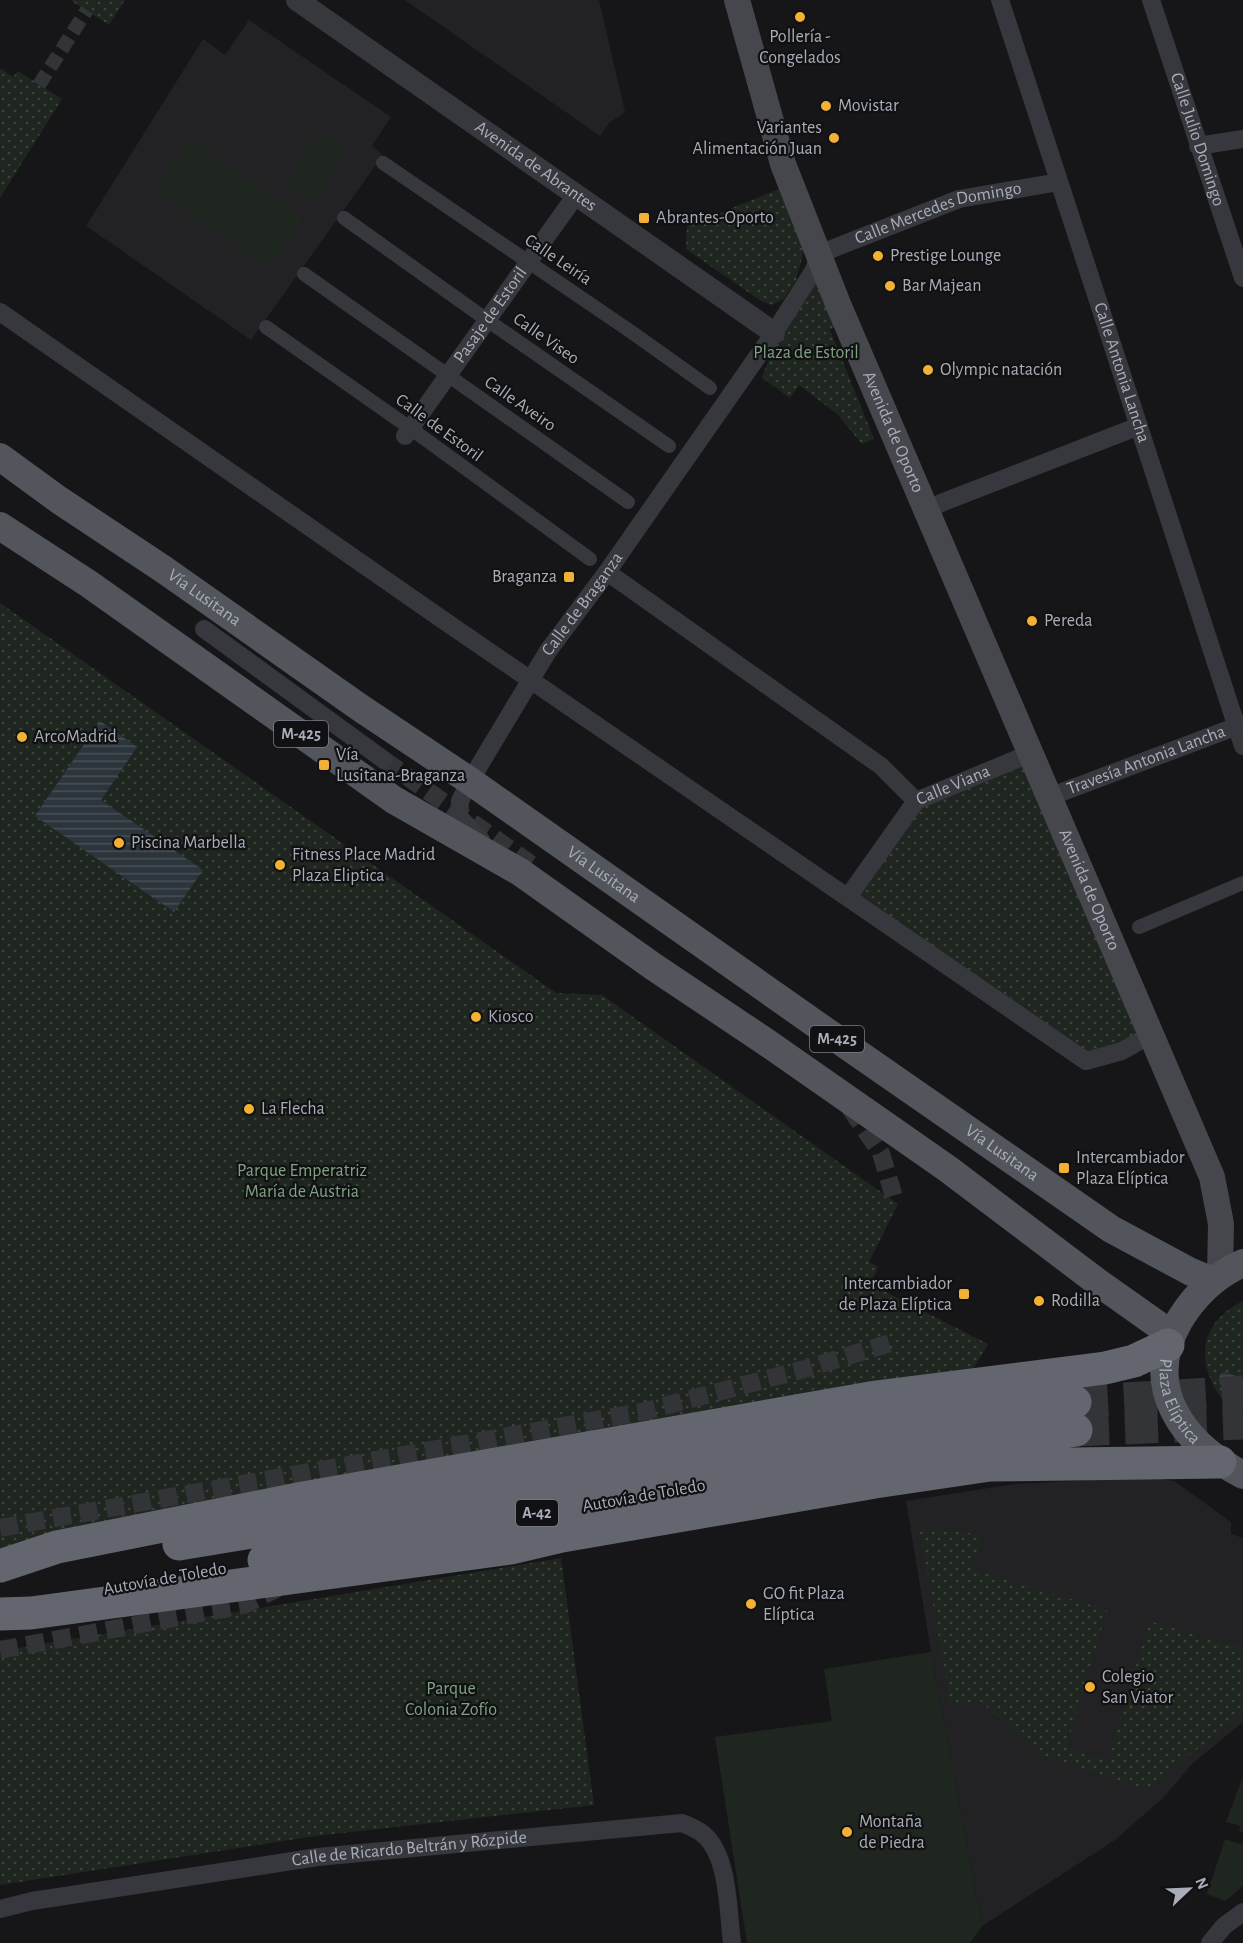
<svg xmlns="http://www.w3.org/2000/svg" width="1243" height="1943" viewBox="0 0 1243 1943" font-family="'Alegreya Sans',sans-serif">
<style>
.built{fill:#222225}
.grass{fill:#1e261f}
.park{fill:url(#park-dots)}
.water{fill:url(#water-rules)}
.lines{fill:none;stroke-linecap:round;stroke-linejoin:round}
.pedestrian-tunnel{stroke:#333438;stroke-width:14;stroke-dasharray:14 7;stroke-linecap:butt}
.minor-tunnel{stroke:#333438;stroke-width:18;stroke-dasharray:18 9;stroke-linecap:butt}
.motorway-tunnel{stroke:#333438;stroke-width:33;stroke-dasharray:33 16;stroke-linecap:butt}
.pedestrian{stroke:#37383d;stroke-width:14}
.minor{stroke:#37383d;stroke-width:18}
.tertiary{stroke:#37383d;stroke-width:22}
.secondary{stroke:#45474d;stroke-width:26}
.primary{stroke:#53555c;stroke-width:28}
.motorway{stroke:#63666e;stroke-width:33}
.poi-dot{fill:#f2b134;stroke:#111113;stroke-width:2}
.labels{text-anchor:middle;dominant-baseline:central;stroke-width:4.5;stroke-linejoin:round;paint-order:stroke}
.shield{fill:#111113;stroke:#7b7e86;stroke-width:1.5}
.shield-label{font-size:16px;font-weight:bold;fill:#a8adb8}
.poi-label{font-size:18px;fill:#a8adb8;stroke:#111113;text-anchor:start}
.street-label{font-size:18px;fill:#a8adb8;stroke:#111113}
.park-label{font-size:18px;fill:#7fa381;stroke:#111113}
</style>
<defs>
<pattern id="park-dots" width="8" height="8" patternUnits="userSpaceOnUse" patternTransform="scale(1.5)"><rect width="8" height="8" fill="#1e261f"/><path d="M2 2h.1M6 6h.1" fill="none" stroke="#3c433d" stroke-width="1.8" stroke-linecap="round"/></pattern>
<pattern id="water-rules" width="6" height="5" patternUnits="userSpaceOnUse" patternTransform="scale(1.5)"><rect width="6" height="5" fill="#2c353c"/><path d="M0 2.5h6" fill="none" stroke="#485056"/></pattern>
</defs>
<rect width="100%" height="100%" fill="#161618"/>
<!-- built -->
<path class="built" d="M 405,0 L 599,0 L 625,112 L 609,123 L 600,136 Z
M 249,20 L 391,117 L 372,146 L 383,155 L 251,340 L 86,226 L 203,39 L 225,55 Z
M 1146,1477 L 1174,1481 L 1231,1522 L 1231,1534 L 1243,1538 L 1243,1722 L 1192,1764 L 1163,1798 L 1115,1840 L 982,1926 L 931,1652 L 906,1501 L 1014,1484 Z"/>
<!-- grass -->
<path class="grass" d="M 319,132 L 346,150 L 310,204 L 283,185 Z
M 190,139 L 303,218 L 268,268 L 155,189 Z
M 931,1652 L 982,1926 L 970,1943 L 747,1943 L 715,1737 L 832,1721 L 824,1669 Z
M 1243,1776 L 1243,1832 L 1239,1831 L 1240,1826 L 1226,1822 Z
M 1225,1839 L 1241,1844 L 1243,1841 L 1243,1886 L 1225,1901 L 1207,1894 Z"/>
<!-- park -->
<path class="park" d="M 70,0 L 125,0 L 109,25 Z
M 0,68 L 13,77 L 18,71 L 62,99 L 0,198 Z
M 782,188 L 804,250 L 796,280 L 783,300 L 771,305 L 761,301 L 686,249 L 687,226 Z
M 818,281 L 837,326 L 830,330 L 874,439 L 862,444 L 837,414 L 799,385 L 790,398 L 762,378 L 779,333 Z
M 0,603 L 556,993 L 602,995 L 898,1204 L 869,1262 L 878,1267 L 870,1284 L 988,1344 L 970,1374 L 0,1550 Z
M 1031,753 L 1150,1035 L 1086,1061 L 848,897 L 916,801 Z
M 1243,1301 L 1243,1420 C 1200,1386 1185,1330 1243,1301 Z
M 935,1528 L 982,1535 L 972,1569 L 1107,1610 L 1066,1748 L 1108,1760 L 1149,1621 L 1243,1649 L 1243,1712 L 1147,1790 L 1044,1756 L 979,1700 L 951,1706 L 920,1531 Z
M 561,1558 L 594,1805 L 315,1836 L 0,1885 L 0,1651 Z"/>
<!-- water -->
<path class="water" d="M 100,721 L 137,747 L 101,800 L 203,870 L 174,912 L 35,816 Z
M 1225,1372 L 1243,1379 L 1243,1412 L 1223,1389 L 1219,1381 L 1220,1374 Z"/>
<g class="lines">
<!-- pedestrian-tunnel -->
<path class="pedestrian-tunnel" d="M 39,85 L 87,10"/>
<!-- minor-tunnel -->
<path class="minor-tunnel" d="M 384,760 L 532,865
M 850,1108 L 881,1153 L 894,1197
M 0,1528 L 646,1411 L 801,1370 L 894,1342
M 0,1650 L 244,1605 L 278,1588"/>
<!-- motorway-tunnel -->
<path class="motorway-tunnel" d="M 1075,1402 L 1243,1392
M 1076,1430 L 1243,1423"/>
<!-- pedestrian -->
<path class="pedestrian" d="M 383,163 L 630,331 L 710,388
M 344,218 L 487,320 L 669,446
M 304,274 L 628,502
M 266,327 L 410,428 L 590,559
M 1139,927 L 1243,883"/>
<!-- minor -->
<g class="minor">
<path id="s1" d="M 1000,0 L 1243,746"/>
<path id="s2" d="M 1151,0 L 1243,278"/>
<path d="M 1198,146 L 1243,139"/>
<path d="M 0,312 L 446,622 L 1086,1061 L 1122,1051 L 1150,1035"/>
<path id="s3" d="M 405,436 L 576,195"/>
<path d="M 926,511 L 941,503 L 1139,426"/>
<path d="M 607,572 L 881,766 L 916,801"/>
<path d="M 204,629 L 384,760"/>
<path id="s4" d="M 1049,797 L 1243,724"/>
<path id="s5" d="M 481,840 L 459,817 L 460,801 L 470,781 L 548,651 L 607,572 L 774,333 L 814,270 L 819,254 L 959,199 L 1059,182"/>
<path id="s6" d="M 848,897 L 916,801 L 1031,753"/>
<path id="s7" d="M 0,1909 L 32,1901 L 318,1857 L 682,1823 C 689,1826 697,1829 703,1834 C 729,1855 728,1912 732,1943"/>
<path d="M 1210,1943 L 1224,1926 L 1243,1912"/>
</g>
<!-- tertiary -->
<path class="tertiary" id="s8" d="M 297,0 L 774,333"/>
<!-- secondary -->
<path class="secondary" id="s9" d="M 737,0 L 783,164 L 838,304 L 1212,1177 L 1221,1224 L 1220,1276"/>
<!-- primary -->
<g class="primary">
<path id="s10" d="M 0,457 L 59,500 L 163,569 L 362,709 L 470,781 L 817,1025 L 1111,1229 L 1191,1272 L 1213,1281"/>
<path d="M 0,526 L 89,584 L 394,800 L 520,872 L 654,967 L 763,1040 L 948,1169 L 1096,1281 L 1161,1327 L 1171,1338"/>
<path id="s11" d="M 1243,1263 C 1216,1275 1194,1296 1179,1321 C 1141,1388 1183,1443 1243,1475"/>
</g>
<!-- motorway -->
<path class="motorway" d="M 179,1544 L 588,1477 L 916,1419 L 1075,1402
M 264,1560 L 417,1533 L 600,1503 L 921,1448 L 1076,1430
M 0,1566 L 57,1547 L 298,1499 L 876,1397 L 1105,1368 L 1134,1361 L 1168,1345
M 0,1614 L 31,1613 L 511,1548 L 562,1536 L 875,1482 L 990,1465 L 1220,1462"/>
</g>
<!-- markers -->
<g class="poi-dot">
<circle cx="800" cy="17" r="6"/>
<circle cx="826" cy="106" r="6"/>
<circle cx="834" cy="138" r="6"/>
<rect x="638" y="212" width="12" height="12" rx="3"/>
<circle cx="878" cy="256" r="6"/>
<circle cx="890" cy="286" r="6"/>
<circle cx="928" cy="370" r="6"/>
<rect x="563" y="571" width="12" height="12" rx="3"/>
<circle cx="1032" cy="621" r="6"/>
<circle cx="22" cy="737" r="6"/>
<rect x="318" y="759" width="12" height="12" rx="3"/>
<circle cx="119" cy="843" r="6"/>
<circle cx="280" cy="865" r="6"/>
<circle cx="476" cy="1017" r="6"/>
<circle cx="249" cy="1109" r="6"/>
<rect x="1058" y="1162" width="12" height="12" rx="3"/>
<rect x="958" y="1288" width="12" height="12" rx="3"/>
<circle cx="1039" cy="1301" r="6"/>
<circle cx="751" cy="1604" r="6"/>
<circle cx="1090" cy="1687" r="6"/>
<circle cx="847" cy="1832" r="6"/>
</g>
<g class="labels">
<!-- shield labels -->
<g class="shield">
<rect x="274" y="721" width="54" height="26" rx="4.5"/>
<rect x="810" y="1026" width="54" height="26" rx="4.5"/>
<rect x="516" y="1500" width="42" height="26" rx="4.5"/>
</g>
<g class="shield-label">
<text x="301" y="734">M-425</text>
<text x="837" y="1039">M-425</text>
<text x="537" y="1513">A-42</text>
</g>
<!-- poi labels -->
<g class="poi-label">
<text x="800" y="37" text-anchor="middle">Pollería -<tspan x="800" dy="21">Congelados</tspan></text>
<text x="838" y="106">Movistar</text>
<text x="822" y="128" text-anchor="end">Variantes<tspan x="822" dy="21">Alimentación Juan</tspan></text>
<text x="656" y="218">Abrantes-Oporto</text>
<text x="890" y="256">Prestige Lounge</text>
<text x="902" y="286">Bar Majean</text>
<text x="940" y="370">Olympic natación</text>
<text x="557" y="577" text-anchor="end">Braganza</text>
<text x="1044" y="621">Pereda</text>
<text x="34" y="737">ArcoMadrid</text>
<text x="336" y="755">Vía<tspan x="336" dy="21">Lusitana-Braganza</tspan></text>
<text x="131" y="843">Piscina Marbella</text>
<text x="292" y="855">Fitness Place Madrid<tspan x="292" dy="21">Plaza Eliptica</tspan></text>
<text x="488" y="1017">Kiosco</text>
<text x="261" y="1109">La Flecha</text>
<text x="1076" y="1158">Intercambiador<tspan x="1076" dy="21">Plaza Elíptica</tspan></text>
<text x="952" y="1284" text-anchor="end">Intercambiador<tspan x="952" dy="21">de Plaza Elíptica</tspan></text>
<text x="1051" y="1301">Rodilla</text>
<text x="763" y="1594">GO fit Plaza<tspan x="763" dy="21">Elíptica</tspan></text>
<text x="1102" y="1677">Colegio<tspan x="1102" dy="21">San Viator</tspan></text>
<text x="859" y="1822">Montaña<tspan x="859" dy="21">de Piedra</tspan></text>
</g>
<!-- street labels -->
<g class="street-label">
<text stroke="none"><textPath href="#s2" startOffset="147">Calle Julio Domingo</textPath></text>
<text stroke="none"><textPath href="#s8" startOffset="291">Avenida de Abrantes</textPath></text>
<text stroke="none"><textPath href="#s5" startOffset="830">Calle Mercedes Domingo</textPath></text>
<text transform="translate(558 260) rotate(34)">Calle Leiría</text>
<text stroke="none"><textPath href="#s3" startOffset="148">Pasaje de Estoril</textPath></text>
<text transform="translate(546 339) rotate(35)">Calle Viseo</text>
<text stroke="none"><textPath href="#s1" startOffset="392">Calle Antonia Lancha</textPath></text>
<text transform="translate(520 404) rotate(35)">Calle Aveiro</text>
<text transform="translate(439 428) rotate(36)">Calle de Estoril</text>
<text stroke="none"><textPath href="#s9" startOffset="460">Avenida de Oporto</textPath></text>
<text stroke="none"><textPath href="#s10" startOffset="248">Vía Lusitana</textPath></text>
<text stroke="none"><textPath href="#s5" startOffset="280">Calle de Braganza</textPath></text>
<text stroke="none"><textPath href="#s4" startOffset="104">Travesía Antonia Lancha</textPath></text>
<text stroke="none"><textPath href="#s6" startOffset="158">Calle Viana</textPath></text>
<text stroke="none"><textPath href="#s10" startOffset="734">Vía Lusitana</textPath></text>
<text stroke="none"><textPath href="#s9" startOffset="958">Avenida de Oporto</textPath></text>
<text stroke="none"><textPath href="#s10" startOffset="1220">Vía Lusitana</textPath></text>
<text stroke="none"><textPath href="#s11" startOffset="174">Plaza Elíptica</textPath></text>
<text transform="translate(644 1496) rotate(-10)">Autovía de Toledo</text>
<text transform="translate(165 1579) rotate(-10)">Autovía de Toledo</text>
<text stroke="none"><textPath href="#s7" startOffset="414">Calle de Ricardo Beltrán y Rózpide</textPath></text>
</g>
<!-- park labels -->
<g class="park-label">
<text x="806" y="353">Plaza de Estoril</text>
<text x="302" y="1171">Parque Emperatriz<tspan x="302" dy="21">María de Austria</tspan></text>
<text x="451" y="1689">Parque<tspan x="451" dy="21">Colonia Zofío</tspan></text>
</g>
</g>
<!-- north arrow -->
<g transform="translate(1189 1889) rotate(67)" stroke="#111113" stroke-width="4.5" paint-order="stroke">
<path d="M0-4.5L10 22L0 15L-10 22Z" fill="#a8adb8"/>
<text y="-9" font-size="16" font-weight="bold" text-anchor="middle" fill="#a8adb8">N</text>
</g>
</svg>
